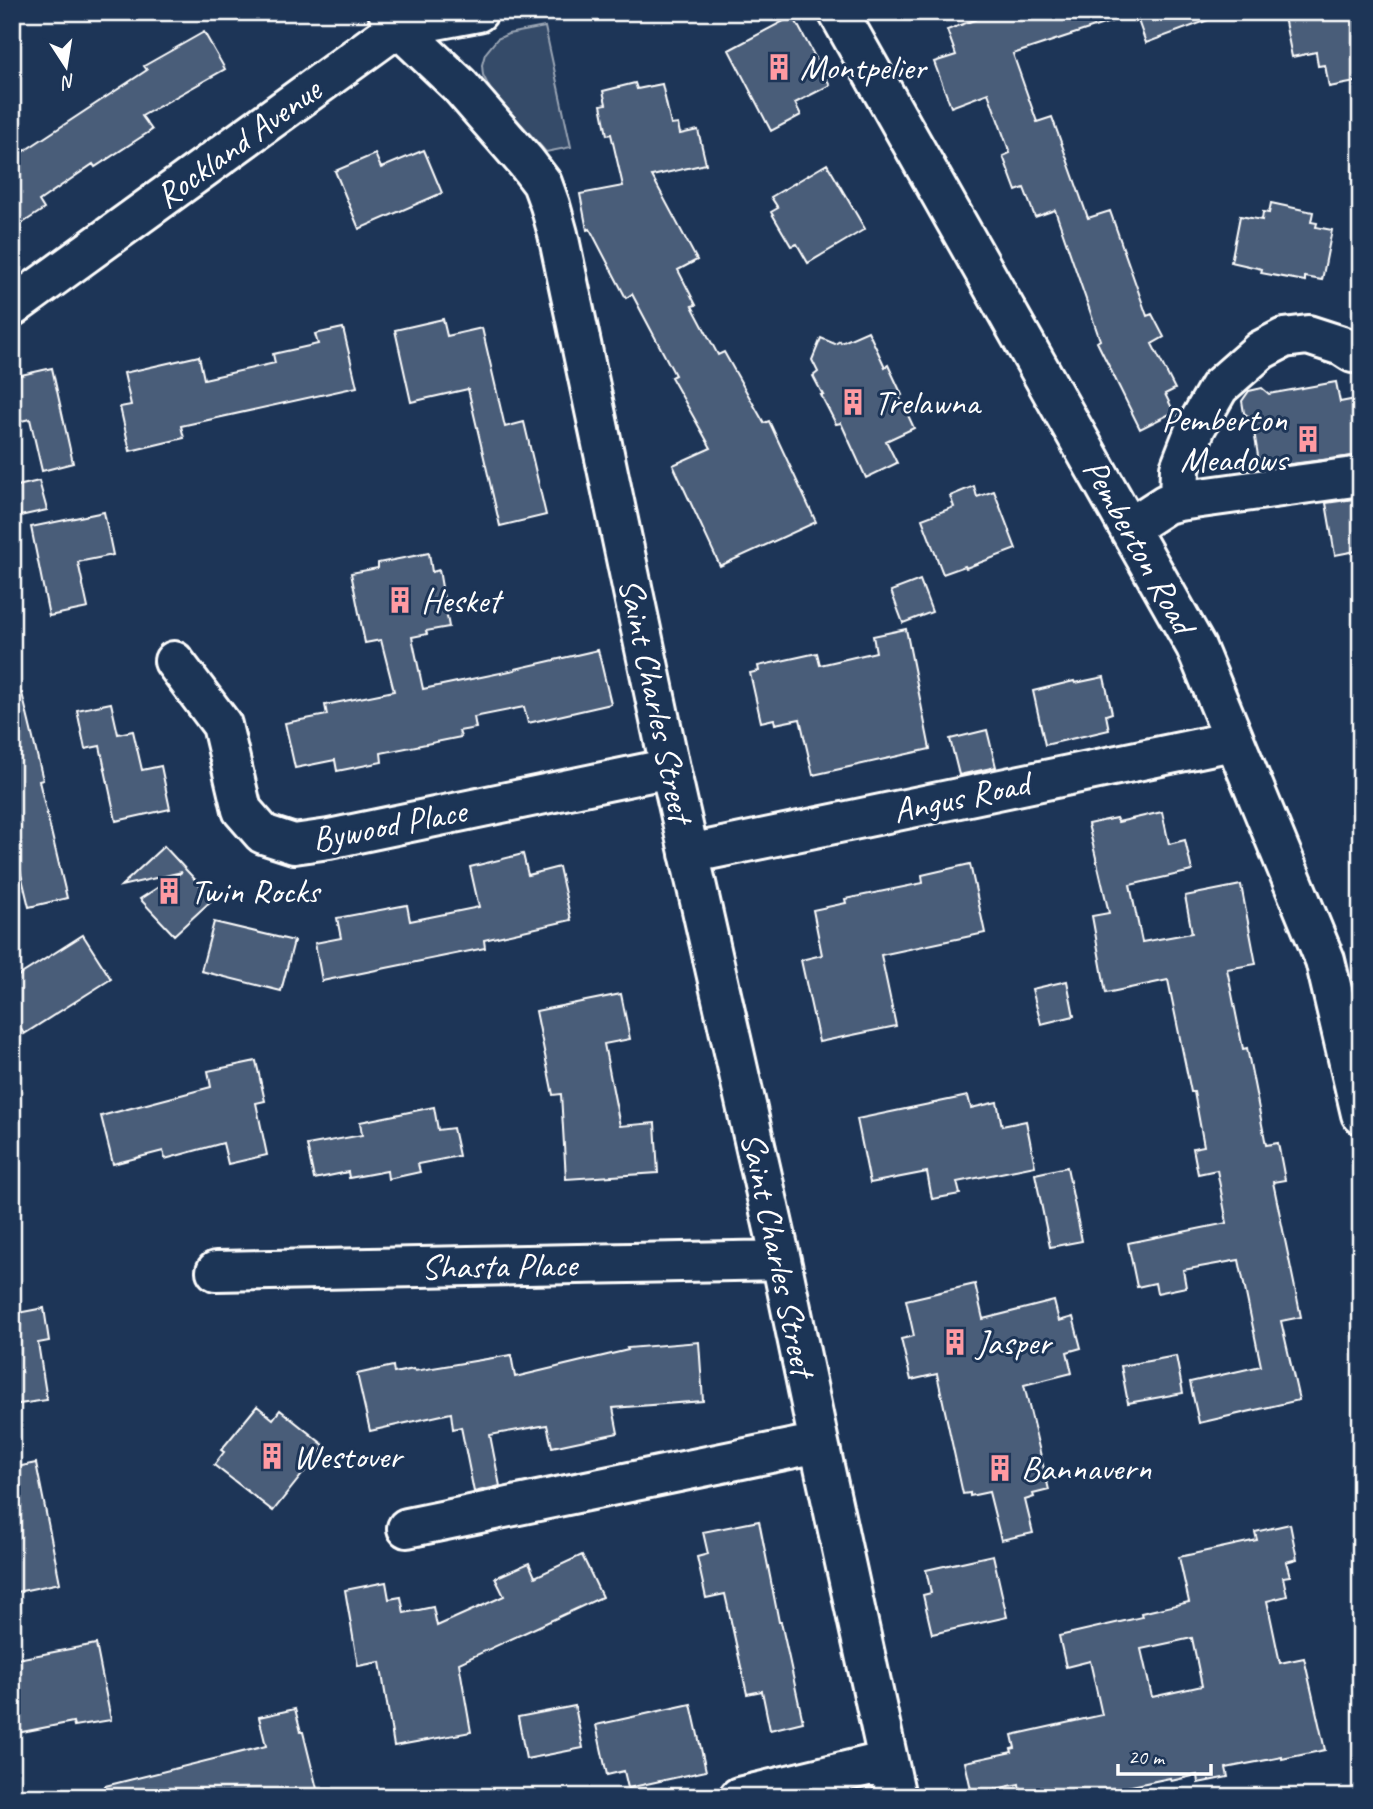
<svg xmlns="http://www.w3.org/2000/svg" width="1373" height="1809" viewBox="0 0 1373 1809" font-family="Caveat,sans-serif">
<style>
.green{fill:#364b69;stroke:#9aa5b4;stroke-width:2}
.building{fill:#4a5d79;stroke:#fff;stroke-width:2;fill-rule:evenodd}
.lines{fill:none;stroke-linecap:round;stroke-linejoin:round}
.minor-casing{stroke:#fff;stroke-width:44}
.minor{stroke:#1d3557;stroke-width:38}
.labels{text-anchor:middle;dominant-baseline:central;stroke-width:6;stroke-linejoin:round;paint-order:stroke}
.poi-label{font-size:35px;fill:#fff;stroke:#1d3557;text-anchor:start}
.street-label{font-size:35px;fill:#fff;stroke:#1d3557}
</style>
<rect width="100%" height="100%" fill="#1d3557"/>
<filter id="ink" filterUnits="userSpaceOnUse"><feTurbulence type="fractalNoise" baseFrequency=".0143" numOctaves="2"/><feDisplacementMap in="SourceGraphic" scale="14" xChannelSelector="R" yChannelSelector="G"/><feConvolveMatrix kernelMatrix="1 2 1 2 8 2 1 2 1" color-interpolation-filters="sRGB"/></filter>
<g filter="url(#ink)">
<!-- green -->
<path class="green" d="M 545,27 L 571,147 L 546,152 L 490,89 L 483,75 L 482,65 L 485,54 L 497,39 L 508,34 Z"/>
<!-- building -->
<path class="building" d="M 996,12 L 1125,12 L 1125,17 L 1013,54 L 1037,122 L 1052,117 L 1088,218 L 1110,211 L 1147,316 L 1152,314 L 1164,337 L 1152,344 L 1175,389 L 1165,394 L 1174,412 L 1140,429 L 1097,342 L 1100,340 L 1055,210 L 1035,217 L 1024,188 L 1016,191 L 1003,156 L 1010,153 L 988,93 L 951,107 L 934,62 L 956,55 L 947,30 Z
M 1135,12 L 1221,12 L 1222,15 L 1146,43 Z
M 1283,12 L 1361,12 L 1361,81 L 1329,87 L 1325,65 L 1318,66 L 1316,52 L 1292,57 Z
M 793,16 L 830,85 L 795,103 L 801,115 L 771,131 L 729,50 Z
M 204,32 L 225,69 L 142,116 L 152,130 L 95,167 L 93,164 L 39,201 L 44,209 L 12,230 L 12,159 L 147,70 L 144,66 Z
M 635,83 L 637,89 L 662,84 L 671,125 L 678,124 L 680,134 L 698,130 L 706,164 L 652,176 L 697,260 L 678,270 L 696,305 L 692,306 L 718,355 L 724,352 L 764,423 L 769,421 L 816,522 L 720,566 L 673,465 L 711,448 L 671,377 L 675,375 L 632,294 L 626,298 L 590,229 L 587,230 L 580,194 L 623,186 L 611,134 L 607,135 L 601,105 L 606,104 L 603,91 Z
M 424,150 L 442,193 L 359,229 L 335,171 L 375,154 L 381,168 Z
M 827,164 L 865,229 L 808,263 L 797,244 L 791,246 L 771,212 L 778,208 L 771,197 Z
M 1271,203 L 1313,212 L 1311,222 L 1317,223 L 1316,227 L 1332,230 L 1322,280 L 1305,277 L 1305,281 L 1261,273 L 1262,269 L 1231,262 L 1240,216 L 1262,220 L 1263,212 L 1269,213 Z
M 443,319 L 447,336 L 482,328 L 505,427 L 524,422 L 546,515 L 500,526 L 468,389 L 411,402 L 395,330 Z
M 343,328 L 357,387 L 181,426 L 184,438 L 130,451 L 120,407 L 131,405 L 124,373 L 199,356 L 204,379 L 275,363 L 273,354 L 318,344 L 315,334 Z
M 868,331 L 885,367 L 888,365 L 902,395 L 899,396 L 914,428 L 886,441 L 897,463 L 866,478 L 841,423 L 836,424 L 821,395 L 823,395 L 813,376 L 818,372 L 812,360 L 821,338 L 835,344 L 840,341 L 841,343 Z
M 52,368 L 73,463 L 42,471 L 30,419 L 12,423 L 12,377 Z
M 1336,382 L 1340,402 L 1361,398 L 1361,455 L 1260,468 L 1252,419 L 1244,413 L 1242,401 L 1249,391 L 1262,388 L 1269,394 Z
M 39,481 L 47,510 L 20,516 L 13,487 Z
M 974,486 L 977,497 L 994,491 L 1016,549 L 966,568 L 965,566 L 943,574 L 922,519 L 954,507 L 950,496 Z
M 1361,498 L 1361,550 L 1335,555 L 1326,503 Z
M 104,512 L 113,555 L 78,562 L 88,608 L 49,616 L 31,527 Z
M 429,553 L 432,572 L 439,570 L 449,627 L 426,631 L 427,634 L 412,637 L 423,689 L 515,670 L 515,669 L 598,650 L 611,704 L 528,723 L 524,707 L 474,717 L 476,728 L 459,731 L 461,737 L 381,753 L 382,762 L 337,771 L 335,760 L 295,768 L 285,723 L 327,715 L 325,705 L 394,691 L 381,640 L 365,643 L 351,573 L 378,568 L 378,563 Z
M 920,580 L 932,612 L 903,623 L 891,591 Z
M 906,629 L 930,749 L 813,775 L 800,719 L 775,724 L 774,719 L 761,722 L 750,673 L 759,671 L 758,666 L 817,653 L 820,665 L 876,652 L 873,636 Z
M 1104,677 L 1112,713 L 1106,715 L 1109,730 L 1045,745 L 1033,691 L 1074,681 L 1075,683 Z
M 22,693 L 43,780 L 39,781 L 67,898 L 29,907 L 12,837 L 12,694 Z
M 111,703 L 118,734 L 133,731 L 142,770 L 161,766 L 170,809 L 116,821 L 100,746 L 85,749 L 77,710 Z
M 987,730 L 996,767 L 959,775 L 950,739 Z
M 1162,812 L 1169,844 L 1185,840 L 1192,871 L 1130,885 L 1142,942 L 1192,933 L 1185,896 L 1241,885 L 1256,964 L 1227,969 L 1243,1049 L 1247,1048 L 1266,1145 L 1278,1143 L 1285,1180 L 1273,1182 L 1301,1317 L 1281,1321 L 1299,1400 L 1199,1423 L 1190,1382 L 1261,1366 L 1239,1260 L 1183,1270 L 1186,1287 L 1157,1293 L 1155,1283 L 1137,1287 L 1128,1243 L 1227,1223 L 1217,1170 L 1198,1174 L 1193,1148 L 1204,1146 L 1194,1092 L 1191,1092 L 1168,980 L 1106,993 L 1092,916 L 1109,913 L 1088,824 L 1116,818 L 1118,822 Z
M 164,846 L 213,899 L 174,935 L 140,899 L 182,872 L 121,886 Z
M 523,854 L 528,875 L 559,867 L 571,920 L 484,940 L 485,948 L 322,981 L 315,943 L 341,938 L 337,918 L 407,905 L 410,921 L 479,907 L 470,867 Z
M 970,864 L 985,933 L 881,955 L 896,1026 L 819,1042 L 801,960 L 822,955 L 813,910 L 846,903 L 845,899 L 923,883 L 922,875 Z
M 214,922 L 294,941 L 281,991 L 201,971 Z
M 83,935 L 111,979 L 24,1034 L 12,1015 L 12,980 Z
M 1067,981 L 1074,1016 L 1041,1024 L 1032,989 Z
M 621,994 L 630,1039 L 604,1044 L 620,1126 L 655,1123 L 658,1173 L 566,1179 L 561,1094 L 553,1095 L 536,1011 Z
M 256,1061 L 265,1101 L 256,1103 L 267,1155 L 228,1164 L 223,1143 L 165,1159 L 163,1151 L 113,1164 L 101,1116 L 211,1087 L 208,1071 Z
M 968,1096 L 971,1108 L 997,1102 L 1002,1126 L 1026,1121 L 1035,1166 L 957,1182 L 960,1194 L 932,1199 L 927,1172 L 870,1183 L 857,1119 Z
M 434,1107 L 438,1130 L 453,1128 L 459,1156 L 418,1164 L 420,1172 L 388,1179 L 387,1171 L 349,1178 L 348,1172 L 314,1179 L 307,1145 L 362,1135 L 360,1122 Z
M 1067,1167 L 1082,1241 L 1050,1247 L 1035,1174 Z
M 975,1284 L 983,1319 L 1054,1301 L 1059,1321 L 1073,1317 L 1081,1348 L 1067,1352 L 1072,1373 L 1024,1385 L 1049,1490 L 1033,1494 L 1034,1497 L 1025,1500 L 1033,1533 L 1001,1540 L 989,1492 L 970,1496 L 970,1493 L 963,1494 L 937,1374 L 911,1380 L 901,1339 L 914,1336 L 906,1300 Z
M 44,1308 L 49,1341 L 38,1343 L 47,1400 L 12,1405 L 12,1314 Z
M 699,1342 L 703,1401 L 613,1408 L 618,1433 L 552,1447 L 547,1425 L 490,1435 L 500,1486 L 474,1492 L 461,1427 L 453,1429 L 451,1413 L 370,1431 L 357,1374 L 393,1366 L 394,1373 L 414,1369 L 415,1371 L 511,1355 L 515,1377 L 628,1350 L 627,1348 Z
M 1176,1356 L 1183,1393 L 1128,1403 L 1121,1366 Z
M 257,1406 L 273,1419 L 280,1410 L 325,1446 L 273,1511 L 214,1465 L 224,1452 L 221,1450 Z
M 36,1463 L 60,1583 L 12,1593 L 12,1468 Z
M 759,1521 L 779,1622 L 781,1622 L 803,1722 L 770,1730 L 762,1691 L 747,1694 L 725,1594 L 706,1598 L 697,1557 L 708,1554 L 703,1532 Z
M 1290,1524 L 1297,1559 L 1286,1562 L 1290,1576 L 1283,1577 L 1287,1596 L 1267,1601 L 1280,1663 L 1304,1658 L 1325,1750 L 1282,1759 L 1282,1757 L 1226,1768 L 1228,1777 L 1198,1783 L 1197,1775 L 1171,1781 L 1170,1778 L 1112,1790 L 1113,1797 L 1021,1797 L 1019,1784 L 972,1794 L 965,1762 L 1012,1752 L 1011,1749 L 1015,1748 L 1012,1735 L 1102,1715 L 1090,1661 L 1066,1667 L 1059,1636 L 1142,1617 L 1141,1613 L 1189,1602 L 1179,1557 L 1257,1540 L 1255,1532 ZM 1192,1638 L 1202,1686 L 1152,1697 L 1141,1649 Z
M 582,1555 L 602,1597 L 459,1663 L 471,1732 L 394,1746 L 380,1662 L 358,1666 L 345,1590 L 386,1582 L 389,1599 L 401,1597 L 404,1613 L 433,1607 L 437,1626 L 504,1596 L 495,1578 L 529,1563 L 535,1577 Z
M 993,1555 L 1007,1617 L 932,1634 L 923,1595 L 931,1593 L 926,1570 Z
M 96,1644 L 111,1720 L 74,1726 L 73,1722 L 12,1734 L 12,1660 Z
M 691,1704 L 706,1771 L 628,1788 L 624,1771 L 607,1775 L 596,1725 Z
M 575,1706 L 583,1748 L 526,1759 L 518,1717 Z
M 295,1709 L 301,1732 L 303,1732 L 319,1797 L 107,1797 L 105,1786 L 266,1746 L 259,1717 Z"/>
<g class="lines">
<defs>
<path id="minor" d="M 388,12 L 398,27 L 459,85 L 526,162 L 542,183 L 550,205 L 558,234 L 670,768 L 781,1260 L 819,1443 L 896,1797
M 838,12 L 1196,647 L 1325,960 L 1361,1114
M 12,307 L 398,27 L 478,12
M 1179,501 L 1361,476
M 1129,528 L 1166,504 L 1179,501 L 1180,468 L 1196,427 L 1219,387 L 1261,350 L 1284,338 L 1308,335 L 1342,346 L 1353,353
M 174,661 L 222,725 L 242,810 L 263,834 L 294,844 L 329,839 L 670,768
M 689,854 L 1233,741
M 216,1271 L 781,1260
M 407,1528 L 819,1443
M 739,1797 L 888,1761"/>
</defs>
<!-- minor casing -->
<use href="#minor" class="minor-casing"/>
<!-- minor -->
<use href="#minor" class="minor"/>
</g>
</g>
<!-- icons -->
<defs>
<symbol id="building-bare" viewBox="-9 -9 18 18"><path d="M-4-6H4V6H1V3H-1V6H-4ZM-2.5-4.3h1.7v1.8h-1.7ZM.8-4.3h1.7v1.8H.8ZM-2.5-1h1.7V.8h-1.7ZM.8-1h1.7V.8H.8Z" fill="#ff9aa2" stroke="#1d3557" stroke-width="2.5" paint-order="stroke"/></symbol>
</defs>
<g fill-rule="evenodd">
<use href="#building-bare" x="760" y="48" width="38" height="38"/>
<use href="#building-bare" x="834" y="383" width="38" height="38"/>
<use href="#building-bare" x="1289" y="420" width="38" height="38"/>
<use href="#building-bare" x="381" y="581" width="38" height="38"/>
<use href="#building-bare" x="150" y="872" width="38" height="38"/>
<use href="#building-bare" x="936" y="1323" width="38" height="38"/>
<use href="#building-bare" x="253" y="1437" width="38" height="38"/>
<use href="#building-bare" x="981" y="1449" width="38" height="38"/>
</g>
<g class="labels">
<!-- poi labels -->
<g class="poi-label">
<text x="800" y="67">Montpelier</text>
<text x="874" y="402">Trelawna</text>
<text x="1287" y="419" text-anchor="end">Pemberton<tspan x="1287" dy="40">Meadows</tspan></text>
<text x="421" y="600">Hesket</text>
<text x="190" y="891">Twin Rocks</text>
<text x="976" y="1342">Jasper</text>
<text x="293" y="1456">Westover</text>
<text x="1021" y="1468">Bannavern</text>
</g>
<!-- street labels -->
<g class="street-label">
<text transform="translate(238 143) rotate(-36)">Rockland Avenue</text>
<text transform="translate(1139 546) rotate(61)">Pemberton Road</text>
<text transform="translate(656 700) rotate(78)">Saint Charles Street</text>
<text transform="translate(961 797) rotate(-12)">Angus Road</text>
<text transform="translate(389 825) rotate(-11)">Bywood Place</text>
<text transform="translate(778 1254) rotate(78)">Saint Charles Street</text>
<text transform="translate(499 1266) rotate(-1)">Shasta Place</text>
</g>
</g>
<!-- margin -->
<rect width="1373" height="1809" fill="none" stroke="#1d3557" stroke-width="42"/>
<rect x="21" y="21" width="1331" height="1767" fill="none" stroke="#fff" stroke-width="2.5" filter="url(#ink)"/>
<!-- north arrow -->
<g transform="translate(66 66) rotate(168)" stroke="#1d3557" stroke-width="5" paint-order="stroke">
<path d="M0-5L12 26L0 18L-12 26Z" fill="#ffffff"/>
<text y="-10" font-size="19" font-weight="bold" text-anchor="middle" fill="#ffffff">N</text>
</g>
<!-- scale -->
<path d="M1118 1764v10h93v-10" fill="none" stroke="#ffffff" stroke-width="3.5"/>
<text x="1128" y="1764" font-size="21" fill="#ffffff" stroke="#1d3557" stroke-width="5" paint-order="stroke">20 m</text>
</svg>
